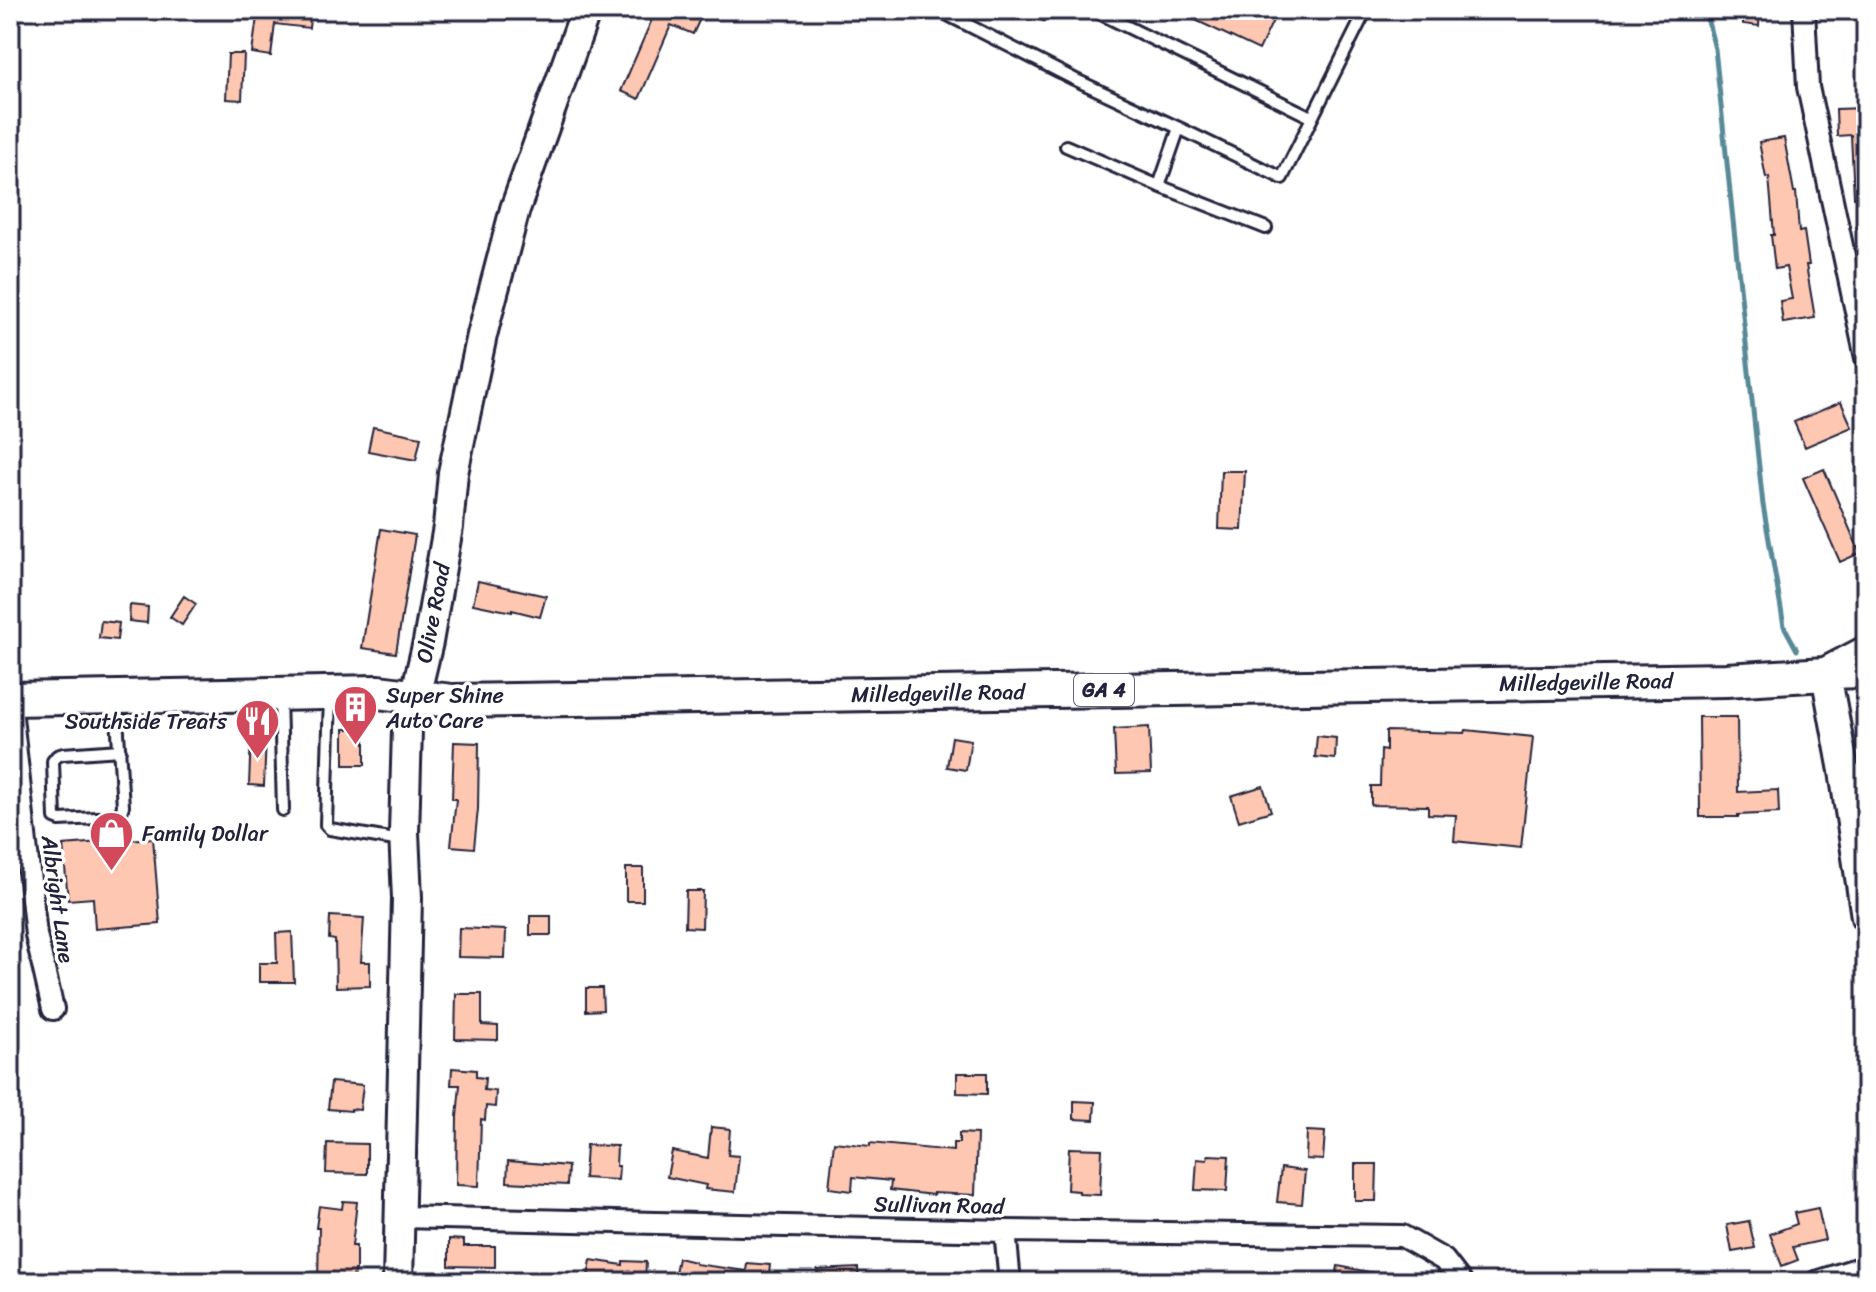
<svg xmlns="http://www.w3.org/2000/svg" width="1876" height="1292" viewBox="0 0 1876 1292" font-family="Sriracha,sans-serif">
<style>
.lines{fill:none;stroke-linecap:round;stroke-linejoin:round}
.stream{stroke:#588997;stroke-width:5}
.building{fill:#fec7b1;stroke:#22223b;stroke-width:2}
.lane-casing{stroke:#22223b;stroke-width:16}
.street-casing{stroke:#22223b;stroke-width:26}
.secondary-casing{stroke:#22223b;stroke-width:34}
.primary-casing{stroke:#22223b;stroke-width:38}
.lane{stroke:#fff;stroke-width:10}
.street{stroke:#fff;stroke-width:20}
.secondary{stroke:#fff;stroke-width:28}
.primary{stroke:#fff;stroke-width:32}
.labels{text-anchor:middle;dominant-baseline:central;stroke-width:7;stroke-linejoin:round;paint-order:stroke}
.shield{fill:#fff;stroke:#646476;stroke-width:2}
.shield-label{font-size:20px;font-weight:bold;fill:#22223b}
.street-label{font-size:22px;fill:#22223b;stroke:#fff}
.poi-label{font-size:22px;fill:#22223b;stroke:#fff;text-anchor:start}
</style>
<rect width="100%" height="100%" fill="#fff"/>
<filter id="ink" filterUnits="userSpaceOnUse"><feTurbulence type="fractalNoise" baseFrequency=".0125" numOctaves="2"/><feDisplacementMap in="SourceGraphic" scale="16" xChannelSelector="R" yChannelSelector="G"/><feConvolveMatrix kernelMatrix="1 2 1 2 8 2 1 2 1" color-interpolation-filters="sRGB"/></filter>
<g filter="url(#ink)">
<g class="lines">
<!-- stream -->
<path class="stream" d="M 1705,10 L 1715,49 L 1763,505 L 1784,626 L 1797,650"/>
</g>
<!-- building -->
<path class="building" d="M 258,10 L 311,10 L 309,28 L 275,24 L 271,56 L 252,53 Z
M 637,10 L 704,10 L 693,34 L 671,25 L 639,99 L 621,91 L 653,17 Z
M 1174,10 L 1278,10 L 1259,50 Z
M 1744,10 L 1760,10 L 1759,26 L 1743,24 Z
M 228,54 L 244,54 L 242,100 L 226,99 Z
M 1866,108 L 1866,197 L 1854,197 L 1851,135 L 1837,136 L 1836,109 Z
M 1784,138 L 1794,192 L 1796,192 L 1799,232 L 1804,231 L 1809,265 L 1806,265 L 1815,318 L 1783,323 L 1780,301 L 1792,299 L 1786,267 L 1775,269 L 1771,235 L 1774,235 L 1769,177 L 1766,178 L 1759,142 Z
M 1841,402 L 1852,427 L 1805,447 L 1794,422 Z
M 373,427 L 421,437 L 416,460 L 368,451 Z
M 1824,469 L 1860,553 L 1840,562 L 1803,478 Z
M 1221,471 L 1245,471 L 1242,530 L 1219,529 Z
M 381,529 L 415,535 L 396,653 L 362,648 Z
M 478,581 L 546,596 L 540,617 L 512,610 L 512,612 L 473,604 Z
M 184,596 L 196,604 L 182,625 L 170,617 Z
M 130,605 L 148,607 L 147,623 L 129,621 Z
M 101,621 L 119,623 L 117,640 L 99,638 Z
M 1699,717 L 1737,717 L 1738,792 L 1778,790 L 1779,813 L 1738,815 L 1738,817 L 1700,817 Z
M 1149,727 L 1151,773 L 1116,774 L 1114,729 Z
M 344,729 L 365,729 L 365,765 L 344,765 Z
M 1466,730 L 1533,737 L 1521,848 L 1454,841 L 1456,815 L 1428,814 L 1428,806 L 1371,805 L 1371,786 L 1380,786 L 1381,750 L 1386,751 L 1386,731 L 1465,733 Z
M 251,735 L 266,736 L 264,786 L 249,785 Z
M 1317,736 L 1336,738 L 1335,759 L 1315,757 Z
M 952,737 L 971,740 L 966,770 L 947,767 Z
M 454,742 L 479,743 L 478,809 L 474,848 L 451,846 L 456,799 L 452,799 Z
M 1263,786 L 1271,811 L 1239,821 L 1231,796 Z
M 153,838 L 160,924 L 95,929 L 93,898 L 68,900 L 63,845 Z
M 626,868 L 643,868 L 643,901 L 626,901 Z
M 686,891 L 703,891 L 702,928 L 685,927 Z
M 330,916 L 364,918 L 361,962 L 370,962 L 370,986 L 336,987 L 335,940 L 329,939 Z
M 530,916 L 551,916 L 551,935 L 530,935 Z
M 459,928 L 506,930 L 505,958 L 458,957 Z
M 292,932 L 294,982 L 259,982 L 259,963 L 277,963 L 276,933 Z
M 586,988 L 602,988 L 603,1010 L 586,1011 Z
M 456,994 L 482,994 L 482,1025 L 498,1026 L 498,1040 L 455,1039 Z
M 452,1068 L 476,1070 L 476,1077 L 485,1078 L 484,1090 L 496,1091 L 495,1107 L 486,1106 L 485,1120 L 481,1119 L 479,1186 L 456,1185 L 457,1117 L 460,1085 L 451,1085 Z
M 957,1073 L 987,1073 L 987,1094 L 957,1093 Z
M 331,1082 L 363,1085 L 360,1110 L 351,1109 L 351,1111 L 328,1109 Z
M 1074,1101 L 1095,1102 L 1094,1120 L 1074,1119 Z
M 711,1127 L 730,1129 L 728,1155 L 739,1156 L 735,1192 L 705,1189 L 706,1185 L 667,1177 L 672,1151 L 708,1158 Z
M 1307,1131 L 1325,1132 L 1323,1160 L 1306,1159 Z
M 959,1133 L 977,1134 L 975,1195 L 933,1193 L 933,1195 L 890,1190 L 891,1181 L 853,1177 L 852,1191 L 829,1188 L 834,1142 L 870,1146 L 870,1143 L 953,1151 L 953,1143 L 959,1143 Z
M 327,1143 L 367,1144 L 367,1174 L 326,1173 Z
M 586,1145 L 617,1146 L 616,1166 L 619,1166 L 618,1180 L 584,1178 Z
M 1069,1148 L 1102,1149 L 1100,1195 L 1079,1194 L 1079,1191 L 1067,1190 Z
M 1208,1155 L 1229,1156 L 1227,1191 L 1195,1190 L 1197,1159 L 1207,1160 Z
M 508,1161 L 568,1166 L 567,1185 L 507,1182 Z
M 1355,1164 L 1377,1164 L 1376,1201 L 1355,1201 Z
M 1281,1168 L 1305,1171 L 1302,1204 L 1277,1202 Z
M 343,1201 L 357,1202 L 352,1246 L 356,1246 L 356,1270 L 354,1270 L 353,1282 L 318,1282 L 319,1228 L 316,1228 L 319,1206 L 342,1209 Z
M 1818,1208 L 1825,1240 L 1793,1247 L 1798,1260 L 1782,1266 L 1770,1234 L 1797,1224 L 1794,1213 Z
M 1749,1221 L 1755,1248 L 1732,1252 L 1727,1225 Z
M 449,1239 L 464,1240 L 464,1246 L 495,1246 L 495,1267 L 449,1266 Z
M 678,1258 L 695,1262 L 695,1264 L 746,1271 L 747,1263 L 770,1265 L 768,1282 L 673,1282 Z
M 591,1260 L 623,1265 L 623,1261 L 646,1262 L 645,1282 L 587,1282 Z
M 1338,1266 L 1385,1275 L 1385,1282 L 1335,1282 Z
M 858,1268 L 859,1282 L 818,1282 L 817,1270 Z"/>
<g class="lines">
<defs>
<path id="lane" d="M 947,10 L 948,15 L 1074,79 L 1179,128
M 1036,10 L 1044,14 L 1048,10
M 1093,10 L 1311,117
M 1066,146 L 1159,186
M 1266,228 L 1159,186 L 1179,128 L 1282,178 L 1366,10
M 330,695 L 326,825 L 330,829 L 401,841
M 280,696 L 283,810
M 116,703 L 123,806 L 121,812 L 115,817 L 60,820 L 55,818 L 53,761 L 57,756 L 63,754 L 120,750
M 1844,771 L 1866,769"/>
<path id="street" d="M 1804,10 L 1808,87 L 1866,358
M 10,699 L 36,935 L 53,1009
M 399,1217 L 1005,1231 L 1402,1236 L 1444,1260 L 1461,1282
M 1005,1231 L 1010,1282
M 1816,1282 L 1866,1266"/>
<path id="secondary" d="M 1866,673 L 1826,674 L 1844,771 L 1866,917
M 398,1282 L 407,898 L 404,833 L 407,730 L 428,642 L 448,527 L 453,473 L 482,335 L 515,209 L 586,10"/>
<path id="primary" d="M 10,699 L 378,692 L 452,701 L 1726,680 L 1826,674 L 1866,653"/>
</defs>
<!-- lane casing -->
<use href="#lane" class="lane-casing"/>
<!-- street casing -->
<use href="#street" class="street-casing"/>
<!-- secondary casing -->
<use href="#secondary" class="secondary-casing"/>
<!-- primary casing -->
<use href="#primary" class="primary-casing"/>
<!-- lane -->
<use href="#lane" class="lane"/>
<!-- street -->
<use href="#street" class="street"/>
<!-- secondary -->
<use href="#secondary" class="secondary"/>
<!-- primary -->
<use href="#primary" class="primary"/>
</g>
</g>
<!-- icons -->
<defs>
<symbol id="building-pin" viewBox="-11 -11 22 30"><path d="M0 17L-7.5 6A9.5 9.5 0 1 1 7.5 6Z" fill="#d1495b" stroke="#fff"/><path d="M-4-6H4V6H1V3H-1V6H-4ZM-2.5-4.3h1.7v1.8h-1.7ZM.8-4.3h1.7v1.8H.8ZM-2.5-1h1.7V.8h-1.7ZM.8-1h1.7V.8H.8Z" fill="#fff"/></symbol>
<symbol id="restaurant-pin" viewBox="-11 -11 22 30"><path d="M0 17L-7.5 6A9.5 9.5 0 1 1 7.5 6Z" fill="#d1495b" stroke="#fff"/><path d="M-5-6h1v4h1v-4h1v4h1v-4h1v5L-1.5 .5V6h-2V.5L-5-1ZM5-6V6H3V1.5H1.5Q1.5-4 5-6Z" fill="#fff"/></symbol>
<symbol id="shop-pin" viewBox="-11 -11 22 30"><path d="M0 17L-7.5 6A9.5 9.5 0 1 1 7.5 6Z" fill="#d1495b" stroke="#fff"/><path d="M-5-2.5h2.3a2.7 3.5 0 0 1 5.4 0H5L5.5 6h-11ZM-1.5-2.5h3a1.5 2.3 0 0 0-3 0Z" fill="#fff"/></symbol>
</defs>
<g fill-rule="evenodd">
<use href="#building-pin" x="330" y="682" width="51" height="69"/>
<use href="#restaurant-pin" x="232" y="696" width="51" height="69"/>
<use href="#shop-pin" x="86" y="808" width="51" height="69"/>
</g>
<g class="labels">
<!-- shield labels -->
<rect class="shield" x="1074" y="674" width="60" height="32" rx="6"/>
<g class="shield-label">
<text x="1104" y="690">GA 4</text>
</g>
<!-- street labels -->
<g class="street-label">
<text transform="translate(433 613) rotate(-79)">Olive Road</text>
<text transform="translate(1586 682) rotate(-1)">Milledgeville Road</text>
<text transform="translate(938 693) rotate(-1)">Milledgeville Road</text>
<text transform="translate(58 899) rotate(82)">Albright Lane</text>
<text transform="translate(939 1205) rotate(1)">Sullivan Road</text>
</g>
<!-- poi labels -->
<g class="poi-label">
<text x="386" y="695">Super Shine<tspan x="386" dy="25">Auto Care</tspan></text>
<text x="227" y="721" text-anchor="end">Southside Treats</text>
<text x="142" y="833">Family Dollar</text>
</g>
</g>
<!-- margin -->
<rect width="1876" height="1292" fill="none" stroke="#fff" stroke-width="40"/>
<rect x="20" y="20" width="1836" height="1252" fill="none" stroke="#22223b" stroke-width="3" filter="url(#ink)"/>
</svg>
